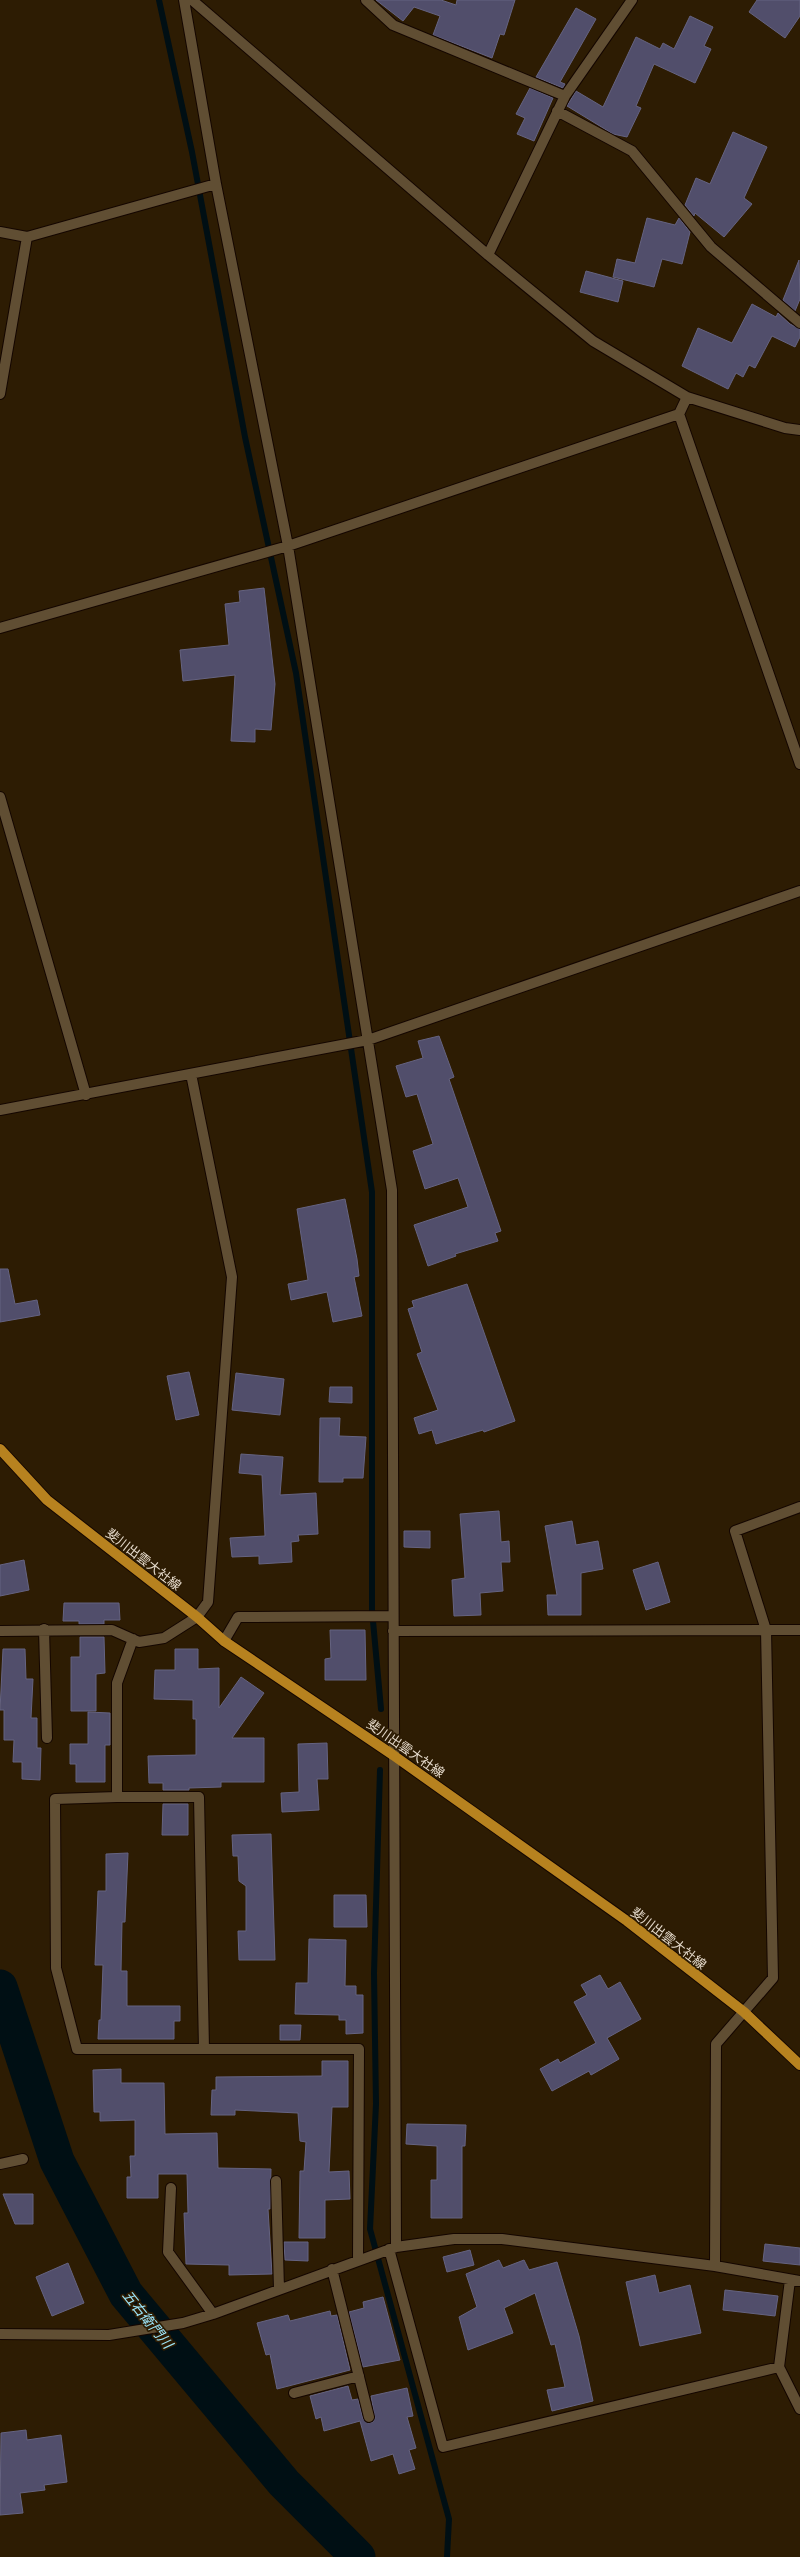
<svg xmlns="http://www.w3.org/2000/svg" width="800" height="2557" viewBox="0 0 800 2557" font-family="Lato,'Noto Sans JP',sans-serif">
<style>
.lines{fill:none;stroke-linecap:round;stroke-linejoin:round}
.stream{stroke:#000f14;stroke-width:6}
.river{stroke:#000f14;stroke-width:35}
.building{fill:#514e6b;stroke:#656381}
.minor-casing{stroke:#140600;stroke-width:12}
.major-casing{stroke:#140600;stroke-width:12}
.minor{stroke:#604e33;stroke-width:10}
.major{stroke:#b7821f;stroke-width:10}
.labels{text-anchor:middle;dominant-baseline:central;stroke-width:3.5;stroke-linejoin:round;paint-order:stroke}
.street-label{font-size:13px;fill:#e7dccd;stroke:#2d1c03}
.water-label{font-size:14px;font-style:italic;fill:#9ce6fb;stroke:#2d1c03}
</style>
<rect width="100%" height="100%" fill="#2d1c03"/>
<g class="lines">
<!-- stream -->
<path class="stream" d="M 159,0 L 192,152 L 245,437 L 296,673 L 372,1192 L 372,1610 L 381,1709
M 380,1770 L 374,1973 L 376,2104 L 370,2229 L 449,2519 L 447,2557"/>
<!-- river -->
<path class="river" d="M 0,1987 L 57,2161 L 126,2294 L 284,2483 L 358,2557"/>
</g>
<!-- building -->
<path class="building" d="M 376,0 L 441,0 L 456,5 L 457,0 L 515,0 L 504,35 L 500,34 L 492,58 L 433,35 L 440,16 L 414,7 L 403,21 Z
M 757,0 L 800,0 L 800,16 L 785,38 L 749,12 Z
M 576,8 L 596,19 L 560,82 L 565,84 L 563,88 L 536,77 Z
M 690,16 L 713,27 L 704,46 L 711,49 L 695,83 L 654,64 L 636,106 L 641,108 L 627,137 L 613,134 L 567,106 L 576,91 L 603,107 L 636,37 L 660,49 L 663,43 L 674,49 Z
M 530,88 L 553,98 L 534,141 L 517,134 L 525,118 L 516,114 Z
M 733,132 L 767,147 L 744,198 L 752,204 L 724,237 L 695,213 L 694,216 L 685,205 L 696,178 L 710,184 Z
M 647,218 L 675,225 L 679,218 L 690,232 L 682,264 L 662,259 L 654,287 L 613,277 L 617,259 L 635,263 Z
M 799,260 L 800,299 L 795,311 L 783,300 Z
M 586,271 L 623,281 L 618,302 L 580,292 Z
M 752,304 L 776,317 L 778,313 L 790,324 L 800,329 L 800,337 L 795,347 L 772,336 L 755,368 L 749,365 L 743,377 L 736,373 L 728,389 L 682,366 L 698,328 L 732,343 Z
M 264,588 L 275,684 L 271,730 L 255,729 L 255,742 L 231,741 L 235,675 L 183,681 L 180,650 L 229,645 L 225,604 L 240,602 L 239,591 Z
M 439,1036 L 454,1077 L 449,1079 L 501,1231 L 495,1233 L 498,1241 L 455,1254 L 456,1256 L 428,1266 L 414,1225 L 468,1207 L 458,1178 L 425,1189 L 413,1151 L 433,1144 L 417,1094 L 406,1097 L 396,1066 L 423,1058 L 418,1041 Z
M 345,1199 L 357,1259 L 359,1276 L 354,1277 L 362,1316 L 333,1322 L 327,1292 L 291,1300 L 288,1284 L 308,1280 L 297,1209 Z
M 0,1269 L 8,1269 L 15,1304 L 37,1300 L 40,1315 L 0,1322 Z
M 467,1284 L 515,1421 L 484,1432 L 483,1430 L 436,1444 L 432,1430 L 419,1434 L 414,1418 L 438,1410 L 417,1354 L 422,1352 L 408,1309 L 414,1307 L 412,1301 Z
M 189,1372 L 199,1415 L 176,1420 L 167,1376 Z
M 236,1373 L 284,1379 L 280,1415 L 232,1410 Z
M 330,1387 L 352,1387 L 352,1403 L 329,1402 Z
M 320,1418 L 340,1418 L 339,1436 L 366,1437 L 363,1478 L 343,1478 L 343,1482 L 319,1482 Z
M 241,1454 L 283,1457 L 280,1495 L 316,1493 L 318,1534 L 298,1535 L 299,1541 L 291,1542 L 292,1562 L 259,1564 L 259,1556 L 232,1557 L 230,1538 L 265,1536 L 262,1475 L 239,1473 Z
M 499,1511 L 501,1542 L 509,1541 L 510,1562 L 501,1562 L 503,1591 L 480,1593 L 481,1615 L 454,1616 L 452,1580 L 465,1578 L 460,1514 Z
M 572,1521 L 576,1545 L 598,1541 L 603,1569 L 581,1573 L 581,1615 L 548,1615 L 547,1595 L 557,1595 L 545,1526 Z
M 404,1531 L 430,1531 L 430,1548 L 404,1547 Z
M 24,1560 L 29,1590 L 0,1596 L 0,1565 Z
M 658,1562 L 670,1602 L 646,1610 L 633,1570 Z
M 64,1603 L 119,1603 L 120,1620 L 104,1620 L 104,1624 L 79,1624 L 79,1621 L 63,1621 Z
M 330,1630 L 365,1630 L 366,1680 L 325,1680 L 325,1659 L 331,1658 Z
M 80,1637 L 104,1637 L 105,1673 L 96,1674 L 96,1711 L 71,1711 L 71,1657 L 80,1657 Z
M 3,1649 L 25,1649 L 26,1679 L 33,1679 L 31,1718 L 37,1718 L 37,1748 L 41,1748 L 40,1780 L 22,1779 L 22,1762 L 13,1762 L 14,1740 L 4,1740 L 4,1710 L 0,1710 Z
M 175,1649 L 198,1649 L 198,1669 L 219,1668 L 219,1708 L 241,1677 L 264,1693 L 232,1738 L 264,1738 L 264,1782 L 221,1782 L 221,1787 L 189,1788 L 189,1790 L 163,1790 L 163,1783 L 149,1783 L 148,1756 L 196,1755 L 196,1719 L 193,1719 L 193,1700 L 154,1699 L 155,1670 L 175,1670 Z
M 88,1712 L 110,1713 L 110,1745 L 105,1745 L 105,1782 L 76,1782 L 76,1764 L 70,1764 L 70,1744 L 88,1744 Z
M 327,1743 L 328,1779 L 317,1779 L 319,1810 L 282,1812 L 281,1793 L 299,1792 L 298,1744 Z
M 163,1804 L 188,1804 L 188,1835 L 162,1835 Z
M 271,1834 L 275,1960 L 239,1960 L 238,1931 L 246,1931 L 246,1886 L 239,1881 L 238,1856 L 233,1856 L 232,1835 Z
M 128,1853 L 125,1922 L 122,1922 L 121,1971 L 127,1971 L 127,2006 L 180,2006 L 180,2021 L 174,2021 L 174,2039 L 98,2039 L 99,2020 L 101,2020 L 103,1965 L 95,1965 L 98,1891 L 106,1891 L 106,1854 Z
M 334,1895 L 366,1895 L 367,1927 L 334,1927 Z
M 309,1939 L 346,1940 L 345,1986 L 356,1986 L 356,1995 L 363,1995 L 363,2033 L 346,2034 L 346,2020 L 339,2020 L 339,2015 L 295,2014 L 296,1983 L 308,1983 Z
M 600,1975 L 608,1989 L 620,1982 L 641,2019 L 607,2038 L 619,2059 L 591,2075 L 589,2071 L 552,2091 L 540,2069 L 558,2059 L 560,2063 L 596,2043 L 574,2002 L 587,1995 L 581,1985 Z
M 280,2025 L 301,2025 L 300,2040 L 280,2040 Z
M 322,2061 L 348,2061 L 348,2107 L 332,2107 L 329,2172 L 349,2171 L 350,2199 L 325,2200 L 325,2238 L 299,2238 L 300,2171 L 304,2171 L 306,2142 L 300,2141 L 298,2113 L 235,2110 L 235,2115 L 211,2115 L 212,2090 L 216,2090 L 216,2077 L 322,2076 Z
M 121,2069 L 121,2083 L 164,2083 L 165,2134 L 217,2133 L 218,2168 L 271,2169 L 270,2209 L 268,2209 L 272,2274 L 229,2275 L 229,2265 L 186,2264 L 184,2213 L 188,2213 L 187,2174 L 158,2174 L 158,2198 L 127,2198 L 127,2177 L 131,2177 L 130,2156 L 135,2156 L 135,2120 L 100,2121 L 100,2112 L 94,2112 L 93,2070 Z
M 407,2124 L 466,2125 L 465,2146 L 462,2146 L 462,2218 L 431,2218 L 431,2180 L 437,2180 L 437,2146 L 406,2144 Z
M 3,2194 L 33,2194 L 33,2224 L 15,2224 Z
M 284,2242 L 308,2242 L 308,2261 L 285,2260 Z
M 765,2244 L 800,2248 L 800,2265 L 763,2261 Z
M 470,2250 L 474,2265 L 447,2272 L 443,2257 Z
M 499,2260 L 503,2268 L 524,2260 L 529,2270 L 557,2262 L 579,2336 L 593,2401 L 552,2411 L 547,2390 L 565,2387 L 555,2344 L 551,2345 L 535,2293 L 504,2308 L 513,2333 L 468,2350 L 459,2317 L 477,2307 L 466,2274 Z
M 68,2263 L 84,2303 L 52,2316 L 36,2277 Z
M 655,2275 L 659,2293 L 690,2285 L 701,2333 L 640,2346 L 626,2282 Z
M 725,2290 L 778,2296 L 775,2316 L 723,2310 Z
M 383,2297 L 400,2360 L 363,2367 L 349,2312 L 364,2308 L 363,2302 Z
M 330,2311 L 331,2316 L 337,2315 L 350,2370 L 277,2389 L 270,2354 L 266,2355 L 257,2323 L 288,2315 L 290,2321 Z
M 348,2386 L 352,2400 L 358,2399 L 363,2419 L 368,2423 L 373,2422 L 375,2418 L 371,2396 L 407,2388 L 413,2416 L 407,2417 L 416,2448 L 409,2450 L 415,2469 L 399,2474 L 393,2454 L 371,2461 L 360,2421 L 324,2431 L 321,2417 L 316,2419 L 310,2396 Z
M 26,2430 L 27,2440 L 61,2435 L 67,2482 L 44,2485 L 45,2490 L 20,2493 L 23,2513 L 0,2515 L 1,2433 Z"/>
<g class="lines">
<defs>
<path id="minor" d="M 184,0 L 216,184 L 288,546 L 392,1190 L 396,2247
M 192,0 L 488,255 L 593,341 L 687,397 L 785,428 L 800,430
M 366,0 L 393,25 L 565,96
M 557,111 L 632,151 L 711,247 L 800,323
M 0,232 L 27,237 L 216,184
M 488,255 L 565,96 L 632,0
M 0,394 L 27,237
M 679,414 L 800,764
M 0,628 L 288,546 L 679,414 L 687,397
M 0,797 L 86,1095
M 0,1110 L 368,1040 L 800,891
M 44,1629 L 47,1738
M 0,1631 L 112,1630 L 139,1642 L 164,1638 L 197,1617 L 208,1602 L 232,1277 L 191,1074
M 393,1631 L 800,1630
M 133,1639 L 117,1683 L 117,1797 L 55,1799 L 56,1968 L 77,2049 L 359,2049 L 358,2260
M 224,1641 L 238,1617 L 393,1616
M 117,1797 L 199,1797 L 204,2049
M 0,2164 L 23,2159
M 276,2181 L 279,2289
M 171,2188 L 168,2252 L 213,2314
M 389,2249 L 443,2447 L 779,2367
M 715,2266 L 716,2044 L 773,1978 L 766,1630 L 735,1531 L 800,1507
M 332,2269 L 369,2417
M 790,2280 L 779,2367 L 800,2409
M 0,2334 L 109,2335 L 183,2323 L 213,2314 L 396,2247 L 454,2239 L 502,2239 L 715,2266 L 800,2281
M 294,2393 L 359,2376"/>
<path id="major" d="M 0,1449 L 47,1500 L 197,1617 L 224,1641 L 393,1755 L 627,1921 L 744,2012 L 800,2065"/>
</defs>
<!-- minor casing -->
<use href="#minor" class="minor-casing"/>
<!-- major casing -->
<use href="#major" class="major-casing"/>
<!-- minor -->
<use href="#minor" class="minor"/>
<!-- major -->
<use href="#major" class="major"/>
</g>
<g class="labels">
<!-- street labels -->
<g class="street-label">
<text transform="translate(144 1559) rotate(38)">斐川出雲大社線</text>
<text transform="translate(406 1748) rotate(35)">斐川出雲大社線</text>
<text transform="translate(669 1938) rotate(38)">斐川出雲大社線</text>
</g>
<!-- water labels -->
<g class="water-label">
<text transform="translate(148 2319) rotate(51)">五右衛門川</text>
</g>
</g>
</svg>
